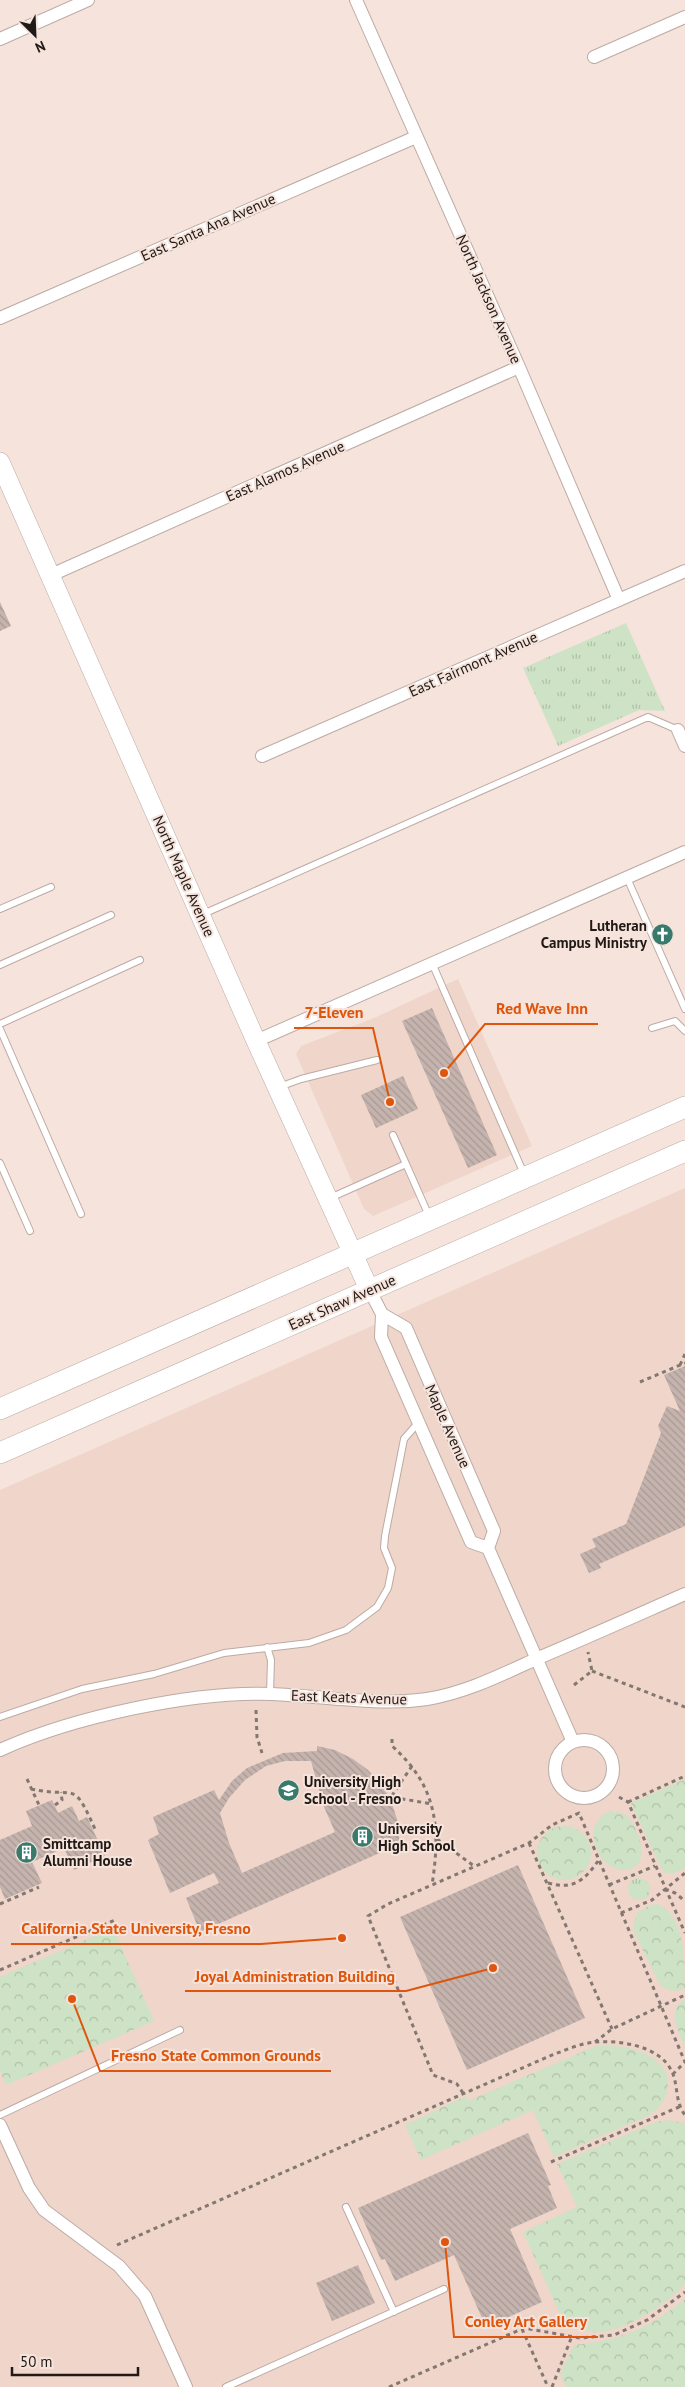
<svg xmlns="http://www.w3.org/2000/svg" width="685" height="2387" viewBox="0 0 685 2387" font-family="'PT Sans',sans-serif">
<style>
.built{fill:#efd5ca}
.grass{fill:url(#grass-tufts)}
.park{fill:url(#park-crowns)}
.building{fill:url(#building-back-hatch);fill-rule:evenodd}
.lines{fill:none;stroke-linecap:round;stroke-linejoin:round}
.lane-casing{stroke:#bcaba4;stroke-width:8}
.street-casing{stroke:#bcaba4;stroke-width:14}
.secondary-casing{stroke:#bcaba4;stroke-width:20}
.primary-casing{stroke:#bcaba4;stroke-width:22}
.path{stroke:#827771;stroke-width:3;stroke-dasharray:4 4;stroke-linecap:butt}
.lane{stroke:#fff;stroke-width:6}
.street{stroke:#fff;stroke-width:12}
.secondary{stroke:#fff;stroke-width:19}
.primary{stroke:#fff;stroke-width:21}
.labels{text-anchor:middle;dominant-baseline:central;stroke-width:4;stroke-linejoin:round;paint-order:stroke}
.street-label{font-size:15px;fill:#201a17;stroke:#f6e4dc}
.poi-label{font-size:15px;font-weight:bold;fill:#201a17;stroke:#f6e4dc;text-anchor:start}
.leader{fill:none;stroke:#de560d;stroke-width:2}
.callout-dot{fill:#de560d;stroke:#f6e4dc;stroke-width:2}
.callout-label{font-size:16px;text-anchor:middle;font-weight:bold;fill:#de560d;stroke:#f6e4dc;stroke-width:4;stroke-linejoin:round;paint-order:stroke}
</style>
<defs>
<pattern id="grass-tufts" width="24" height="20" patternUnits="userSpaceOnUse" patternTransform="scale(1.25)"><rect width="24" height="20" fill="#cee2c5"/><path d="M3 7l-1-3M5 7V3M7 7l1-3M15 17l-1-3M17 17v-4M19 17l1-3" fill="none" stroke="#b1c1a8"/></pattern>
<pattern id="park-crowns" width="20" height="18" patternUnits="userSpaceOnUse" patternTransform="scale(1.25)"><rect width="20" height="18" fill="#cee2c5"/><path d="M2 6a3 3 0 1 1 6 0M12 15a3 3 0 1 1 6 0" fill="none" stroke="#b1c1a8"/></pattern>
<pattern id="building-back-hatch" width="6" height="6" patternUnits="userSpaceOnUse" patternTransform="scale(1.25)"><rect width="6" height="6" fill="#c5b3ae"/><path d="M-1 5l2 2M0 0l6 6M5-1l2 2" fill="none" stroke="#a99995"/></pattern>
</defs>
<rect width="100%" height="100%" fill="#f6e4dc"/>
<!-- built -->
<path class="built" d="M 458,979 L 532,1146 L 373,1216 L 364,1209 L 296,1054 L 301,1046 L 374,1018 Z
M 685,1188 L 685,2387 L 0,2387 L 0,1490 Z"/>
<!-- grass -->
<path class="grass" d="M 626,623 L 665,711 L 639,710 L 558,746 L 523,668 Z
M628 1889a11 11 0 1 1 22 0a11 11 0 1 1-22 0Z"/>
<!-- park -->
<path class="park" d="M 685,1779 L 685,1868 L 674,1873 L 666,1873 L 661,1868 L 631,1803 Z
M 609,1812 C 621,1811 629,1815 634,1826 C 666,1887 588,1882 594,1827 L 602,1815 Z
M537 1853a27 27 0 1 1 54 0a27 27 0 1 1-54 0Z
M 657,1904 C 685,1914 685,1962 685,1988 C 675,1993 668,1991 660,1985 L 635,1934 L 633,1926 L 637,1913 L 650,1905 Z
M 113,1928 L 154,2021 L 6,2085 L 0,2071 L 0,1977 Z
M 685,1999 L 685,2046 C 678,2031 666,2011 685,1999 Z
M 596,2046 C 617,2045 645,2048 660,2064 C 674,2077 668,2100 655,2111 C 646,2118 634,2122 624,2126 C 601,2136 577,2147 554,2157 L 533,2110 L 421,2160 L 405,2125 L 466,2096 L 468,2101 Z
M 667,2120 L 685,2123 L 685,2284 C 666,2305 616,2339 586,2331 C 575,2328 567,2321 560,2314 L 523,2232 L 577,2207 L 557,2164 L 656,2122 Z
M 685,2299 L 685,2387 L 566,2387 L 560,2374 L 574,2345 C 621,2340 648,2329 685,2299 Z"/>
<!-- building -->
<path class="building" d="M 0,602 L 11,626 L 0,631 Z
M 432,1008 L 497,1155 L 468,1168 L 402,1021 Z
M 403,1076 L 418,1109 L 376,1128 L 361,1095 Z
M 685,1366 L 685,1526 L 599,1564 L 601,1568 L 589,1573 L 580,1554 L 596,1547 L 592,1539 L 626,1524 L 661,1433 L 658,1426 L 667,1406 L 680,1411 L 664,1375 Z
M 317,1746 L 335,1750 L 353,1759 L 368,1770 L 380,1783 L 390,1798 L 397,1819 L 400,1844 L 200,1932 L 186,1898 L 219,1883 L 214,1873 L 170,1893 L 148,1840 L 159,1834 L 153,1817 L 214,1790 L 219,1800 L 232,1781 L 247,1768 L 283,1753 L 317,1751 ZM 285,1761 L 311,1761 L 324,1807 L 335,1832 L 242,1873 L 229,1843 L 220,1813 L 229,1798 L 245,1780 L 266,1766 Z
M 52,1800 L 58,1813 L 72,1806 L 79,1821 L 87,1817 L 105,1856 L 74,1870 L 64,1848 L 32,1862 L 42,1883 L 5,1899 L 0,1887 L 0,1840 L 32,1826 L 26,1811 Z
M 518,1865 L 585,2018 L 467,2070 L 400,1917 Z
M 528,2133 L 551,2185 L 548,2186 L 557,2208 L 510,2229 L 542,2302 L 486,2327 L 454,2255 L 395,2281 L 385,2259 L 381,2260 L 358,2208 Z
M 358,2265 L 375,2303 L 332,2321 L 316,2283 Z"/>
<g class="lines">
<defs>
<path id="lane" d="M 627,878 L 685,1009
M 0,909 L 51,887
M 203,914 L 648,717 L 678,730
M 432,963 L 524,1174
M 0,965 L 111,915
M 0,1024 L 140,960
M 652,1028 L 675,1021 L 685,1031
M 0,1029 L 81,1214
M 279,1087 L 301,1079 L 377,1060
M 393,1135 L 406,1164
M 0,1163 L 30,1231
M 330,1198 L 406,1164 L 429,1216
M 267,1647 L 271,1660 L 270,1694
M 0,1717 L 82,1689 L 154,1674 L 224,1653 L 309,1643 L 346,1630 L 377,1607 L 388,1588 L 392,1568 L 384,1548 L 385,1536 L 404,1439 L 418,1423
M 0,2115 L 180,2030
M 346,2207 L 394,2312
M 226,2387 L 444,2289"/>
<path id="street" d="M 356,0 L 519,367 L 619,600
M 0,39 L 88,0
M 594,57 L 685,17
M 0,318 L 416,137
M 51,575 L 519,367
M 678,730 L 685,746
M 262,756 L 685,571
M 256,1041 L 685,852
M 369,1289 L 382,1314 L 406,1328 L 494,1531 L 488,1548 L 573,1742
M 382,1314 L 381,1337 L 471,1542 L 488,1548
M555 1769a29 29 0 1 1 58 0a29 29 0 1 1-58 0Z
M 0,1750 C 73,1717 192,1691 272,1694 C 320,1696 380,1706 427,1699 C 465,1693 501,1675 536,1659 C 586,1638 635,1616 685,1594
M 0,2125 L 29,2188 L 44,2210 L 119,2266 L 145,2296 L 186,2387"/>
<path id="secondary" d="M 0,462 L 256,1041 L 369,1289"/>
<path id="primary" d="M 0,1409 L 685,1107
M 0,1453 L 685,1151"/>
</defs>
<!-- lane casing -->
<use href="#lane" class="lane-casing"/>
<!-- street casing -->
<use href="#street" class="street-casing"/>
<!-- secondary casing -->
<use href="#secondary" class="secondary-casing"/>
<!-- primary casing -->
<use href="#primary" class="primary-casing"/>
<!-- path -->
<path class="path" d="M 680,1365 L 685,1354
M 640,1382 L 685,1363
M 592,1671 L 685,1707
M 574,1685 L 592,1671 L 588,1652
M 256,1710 L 257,1737 L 262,1753
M 392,1739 L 392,1746 C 437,1786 441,1827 432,1885
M 412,1766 L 391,1797 L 432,1804
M 27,1779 L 39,1805
M 31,1789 C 78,1799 72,1778 95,1829
M 619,1797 L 628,1802 L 685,1933
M 628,1802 L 685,1776
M 55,1805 L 62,1800 L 61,1792
M 437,1839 L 474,1866
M 529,1843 L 612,2029
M 548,1883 C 573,1890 584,1881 598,1861
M 609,1885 L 655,1866
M 665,1889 L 675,1893 L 685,1901
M 0,1904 L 39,1887
M 621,1913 L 652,1900 L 685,1873
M 0,1970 L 115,1920
M 595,2042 L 612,2029 L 685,1995
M 463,2093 L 457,2084 L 433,2075 L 368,1916 L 388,1904 L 529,1843 L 552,1825 L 579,1813 L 685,2062 L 673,2074
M 551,2162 L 679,2107
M 117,2245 L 552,2055 C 566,2050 581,2043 596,2042 C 620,2040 657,2046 670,2068 C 679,2082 674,2101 685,2115
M 522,2329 L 548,2387
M 389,2387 L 524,2328 L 580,2338 L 614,2335 L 647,2320 L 685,2292
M 552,2387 L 572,2336"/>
<!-- lane -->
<use href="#lane" class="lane"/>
<!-- street -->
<use href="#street" class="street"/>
<!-- secondary -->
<use href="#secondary" class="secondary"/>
<!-- primary -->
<use href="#primary" class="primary"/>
</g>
<!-- icons -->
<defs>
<symbol id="church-disc" viewBox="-11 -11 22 22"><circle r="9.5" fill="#387a6b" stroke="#f6e4dc"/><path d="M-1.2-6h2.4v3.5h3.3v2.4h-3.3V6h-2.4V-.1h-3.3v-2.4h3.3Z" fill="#fff"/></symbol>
<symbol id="school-disc" viewBox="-11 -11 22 22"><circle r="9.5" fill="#387a6b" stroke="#f6e4dc"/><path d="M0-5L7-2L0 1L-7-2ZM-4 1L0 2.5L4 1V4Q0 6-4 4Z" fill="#fff"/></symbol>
<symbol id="building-disc" viewBox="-11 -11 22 22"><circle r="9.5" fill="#387a6b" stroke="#f6e4dc"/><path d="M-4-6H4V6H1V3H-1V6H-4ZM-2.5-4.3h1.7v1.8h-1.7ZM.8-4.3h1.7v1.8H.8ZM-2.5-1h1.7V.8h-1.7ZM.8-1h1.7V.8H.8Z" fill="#fff"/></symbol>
</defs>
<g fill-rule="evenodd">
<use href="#church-disc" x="650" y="922" width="25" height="25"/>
<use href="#school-disc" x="276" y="1778" width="25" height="25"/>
<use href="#building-disc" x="350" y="1824" width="25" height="25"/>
<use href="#building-disc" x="14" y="1840" width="25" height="25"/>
</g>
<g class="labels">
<!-- street labels -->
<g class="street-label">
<text transform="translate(208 227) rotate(-24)">East Santa Ana Avenue</text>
<text transform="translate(489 299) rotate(66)">North Jackson Avenue</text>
<text transform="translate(285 471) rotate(-24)">East Alamos Avenue</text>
<text transform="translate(473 664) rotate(-24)">East Fairmont Avenue</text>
<text transform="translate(184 876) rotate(66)">North Maple Avenue</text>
<text transform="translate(342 1302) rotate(-24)">East Shaw Avenue</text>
<text transform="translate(448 1426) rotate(66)">Maple Avenue</text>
<text transform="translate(349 1697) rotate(2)">East Keats Avenue</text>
</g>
<!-- poi labels -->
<g class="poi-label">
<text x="647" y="925" text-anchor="end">Lutheran<tspan x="647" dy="17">Campus Ministry</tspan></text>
<text x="304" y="1781">University High<tspan x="304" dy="17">School - Fresno</tspan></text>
<text x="378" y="1828">University<tspan x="378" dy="17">High School</tspan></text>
<text x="43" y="1843">Smittcamp<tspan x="43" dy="17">Alumni House</tspan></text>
</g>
</g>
<!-- callouts -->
<path class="leader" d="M444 1073L485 1024H598M390 1102L373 1028H294M342 1938L261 1944H11M493 1968L406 1991H185M72 1999L100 2071H331M445 2242L454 2337H598"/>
<g class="callout-dot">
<circle cx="444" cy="1073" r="5"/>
<circle cx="390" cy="1102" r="5"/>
<circle cx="342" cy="1938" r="5"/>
<circle cx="493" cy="1968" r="5"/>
<circle cx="72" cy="1999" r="5"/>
<circle cx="445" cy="2242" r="5"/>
</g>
<g class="callout-label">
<text x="542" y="1014">Red Wave Inn</text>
<text x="334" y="1018">7-Eleven</text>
<text x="136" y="1934">California State University, Fresno</text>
<text x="295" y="1982">Joyal Administration Building</text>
<text x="216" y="2061">Fresno State Common Grounds</text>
<text x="526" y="2327">Conley Art Gallery</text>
</g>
<!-- north arrow -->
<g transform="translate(35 35) rotate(156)" stroke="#f6e4dc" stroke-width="4" paint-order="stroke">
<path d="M0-4L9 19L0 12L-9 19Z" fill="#201a17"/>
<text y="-8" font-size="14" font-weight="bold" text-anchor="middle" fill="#201a17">N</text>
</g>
<!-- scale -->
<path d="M12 2367v8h126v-8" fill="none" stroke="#201a17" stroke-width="2.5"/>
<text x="20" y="2367" font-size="15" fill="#201a17" stroke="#f6e4dc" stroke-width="4" paint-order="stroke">50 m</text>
</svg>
